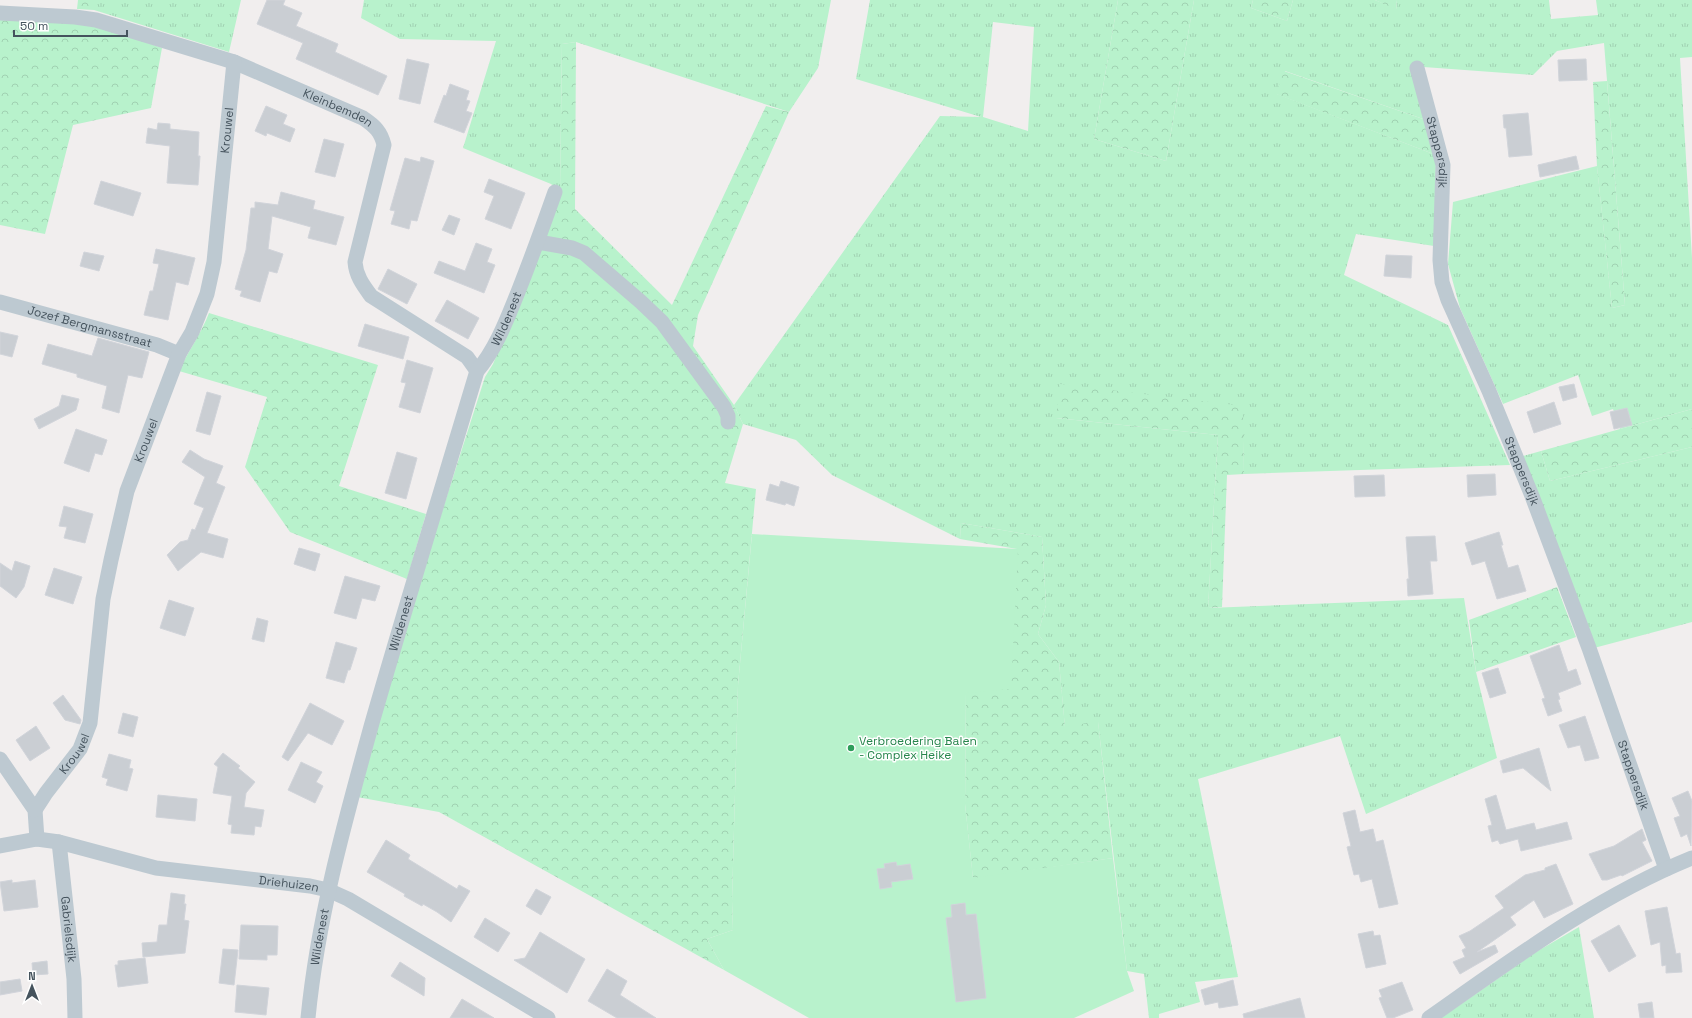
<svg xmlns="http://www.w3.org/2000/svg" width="1692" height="1018" viewBox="0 0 1692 1018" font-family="'Space Grotesk',sans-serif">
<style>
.grass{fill:url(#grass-tufts);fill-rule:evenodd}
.forest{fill:url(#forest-crowns)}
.green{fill:#b8f2cc}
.building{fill:#caced3;stroke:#d1d4da}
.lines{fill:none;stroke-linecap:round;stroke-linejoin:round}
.minor{stroke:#bdc9d1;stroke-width:15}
.leisure-dot{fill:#2e9e5b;stroke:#fff;stroke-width:1.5}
.labels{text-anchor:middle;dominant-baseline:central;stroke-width:3;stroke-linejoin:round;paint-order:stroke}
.street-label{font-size:12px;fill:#45535d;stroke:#fff}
.leisure-label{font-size:12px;fill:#27864d;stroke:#fff;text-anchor:start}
</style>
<defs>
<pattern id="grass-tufts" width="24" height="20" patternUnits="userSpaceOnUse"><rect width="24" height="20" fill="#b8f2cc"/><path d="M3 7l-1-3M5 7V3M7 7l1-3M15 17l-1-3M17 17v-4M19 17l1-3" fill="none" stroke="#a0d1b2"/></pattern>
<pattern id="forest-crowns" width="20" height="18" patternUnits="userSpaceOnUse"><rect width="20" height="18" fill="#b8f2cc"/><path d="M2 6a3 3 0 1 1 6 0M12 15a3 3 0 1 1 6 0" fill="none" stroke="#a0d1b2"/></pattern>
</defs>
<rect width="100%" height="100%" fill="#f1eeee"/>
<!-- grass -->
<path class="grass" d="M 94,0 L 241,0 L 229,52 L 94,10 Z
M 364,0 L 831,0 L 818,68 L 789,112 L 576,42 L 562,44 L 560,191 L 551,184 L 463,148 L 496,41 L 400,39 L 361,18 Z
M 870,0 L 1118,0 L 1094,139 L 1166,161 L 1194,0 L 1253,0 L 1251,8 L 1287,21 L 1293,0 L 1375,0 L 1397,9 L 1396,0 L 1549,0 L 1551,19 L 1598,15 L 1596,0 L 1692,0 L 1692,57 L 1680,58 L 1692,258 L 1692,409 L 1620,429 L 1613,409 L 1592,416 L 1578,375 L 1503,404 L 1460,308 L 1448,264 L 1453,202 L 1597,166 L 1612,308 L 1625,305 L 1604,43 L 1557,51 L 1533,75 L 1410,66 L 1426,120 L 1285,71 L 1277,94 L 1436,155 L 1434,246 L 1356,234 L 1344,275 L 1448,325 L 1510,465 L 1244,474 L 1242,406 L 1056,418 L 1218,435 L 1208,608 L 1464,598 L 1476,672 L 1497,758 L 1366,814 L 1340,736 L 1198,779 L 1238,977 L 1195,982 L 1200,1002 L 1159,1014 L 1159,1018 L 1149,1018 L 1144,974 L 1127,971 L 1098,722 L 1065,728 L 1059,662 L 1038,634 L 1046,605 L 1042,537 L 961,523 L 960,539 L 832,475 L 796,440 L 743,424 L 734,405 L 940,116 L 981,117 L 856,79 ZM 993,22 L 1034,27 L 1028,131 L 983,117 Z
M 1692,447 L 1692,622 L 1594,648 L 1523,456 L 1541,451 L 1550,481 Z
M 1579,927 L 1594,1018 L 1441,1018 L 1536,952 Z"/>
<!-- forest -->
<path class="forest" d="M 78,0 L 94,0 L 94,10 L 77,9 Z
M 1118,0 L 1194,0 L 1166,161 L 1094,139 Z
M 1253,0 L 1293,0 L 1287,21 L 1251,8 Z
M 1375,0 L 1396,0 L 1397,10 Z
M 0,18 L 93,23 L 162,48 L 151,108 L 73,125 L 45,234 L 0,225 Z
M 576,42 L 575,209 L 672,305 L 766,106 L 789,112 L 698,315 L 693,346 L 734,405 L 743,424 L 725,483 L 756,489 L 738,685 L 732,901 L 733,930 L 707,939 L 724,970 L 439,812 L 357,797 L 398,649 L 485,377 L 493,364 L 538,256 L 560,191 L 562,44 Z
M 1284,71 L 1426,120 L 1436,155 L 1276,94 Z
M 1607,81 L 1625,305 L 1612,308 L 1597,167 L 1593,82 Z
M 209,313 L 378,365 L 339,486 L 426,514 L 407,579 L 290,532 L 245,467 L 267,397 L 179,371 C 188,351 201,334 209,313 Z
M 1060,384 L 1243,406 L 1244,474 L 1227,475 L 1222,607 L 1208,608 L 1218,435 L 1056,418 Z
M 1692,409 L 1692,447 L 1550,481 L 1541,451 Z
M 961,523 L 1042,537 L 1046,605 L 1038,634 L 1059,662 L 1065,727 L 1098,721 L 1113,858 L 973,879 L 965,804 L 966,693 L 1017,549 L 960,539 Z
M 1557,587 L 1576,637 L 1476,672 L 1469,620 Z"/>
<!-- green -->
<path class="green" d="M 752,534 L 1018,549 L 1011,689 L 966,693 L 965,804 L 973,878 L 1113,858 L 1127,971 L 1134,991 L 1074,1018 L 809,1018 L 724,970 L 707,939 L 733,930 L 732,901 L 738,685 Z"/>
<!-- building -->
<path class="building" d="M 267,0 L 285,0 L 283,5 L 302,13 L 296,26 L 338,44 L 335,52 L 387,76 L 378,95 L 296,59 L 303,43 L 257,24 Z
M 407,59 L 429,64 L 420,104 L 399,99 Z
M 1586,59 L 1587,80 L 1559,81 L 1558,60 Z
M 450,84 L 469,91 L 466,100 L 470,101 L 466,111 L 472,113 L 464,133 L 434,122 L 444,95 L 446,96 Z
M 266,106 L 287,115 L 283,124 L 295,129 L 290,142 L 267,133 L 266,136 L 255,131 Z
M 1528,113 L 1532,155 L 1509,157 L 1506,128 L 1504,128 L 1503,115 Z
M 158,123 L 170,124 L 170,129 L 199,132 L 198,156 L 200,156 L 198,185 L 167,183 L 170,146 L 146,143 L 148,128 L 157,130 Z
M 324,139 L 344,144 L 335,177 L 315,172 Z
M 1576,156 L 1579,169 L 1540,177 L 1538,165 Z
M 421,157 L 434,161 L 417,221 L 411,220 L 409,229 L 391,224 L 395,211 L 390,210 L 405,158 L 420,162 Z
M 489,179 L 525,193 L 511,229 L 485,219 L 494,196 L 484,192 Z
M 101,181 L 141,193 L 133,216 L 94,204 Z
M 281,192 L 315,201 L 313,209 L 344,217 L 336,245 L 308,238 L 311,227 L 272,216 L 268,249 L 283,254 L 277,273 L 269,271 L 260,302 L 240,296 L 242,291 L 235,289 L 246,250 L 251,208 L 255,208 L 255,202 L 278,205 Z
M 449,215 L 460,219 L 454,235 L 442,230 Z
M 476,243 L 492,249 L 487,262 L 495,265 L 484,293 L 434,273 L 439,261 L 465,271 Z
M 156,249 L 195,258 L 188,285 L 176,282 L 168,320 L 144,315 L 150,291 L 153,291 L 159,264 L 153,263 Z
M 84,252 L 104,256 L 99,271 L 80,266 Z
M 1386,255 L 1412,256 L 1411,278 L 1384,276 Z
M 388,269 L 417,284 L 407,304 L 378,289 Z
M 447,300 L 479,318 L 468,339 L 435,321 Z
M 365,324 L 409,337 L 403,359 L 358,346 Z
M 0,332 L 18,336 L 12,357 L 0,354 Z
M 98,338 L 149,352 L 142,378 L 128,375 L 119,413 L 102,408 L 107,386 L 77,377 L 77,374 L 42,364 L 48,344 L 92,356 Z
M 407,360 L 433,368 L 420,413 L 399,407 L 406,383 L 401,382 Z
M 1574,384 L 1577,397 L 1563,401 L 1559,387 Z
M 207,392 L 221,396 L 210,435 L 196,431 Z
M 62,395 L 79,399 L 76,410 L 39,429 L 34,419 L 59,406 Z
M 1554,402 L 1561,424 L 1534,433 L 1527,412 Z
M 1627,408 L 1632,425 L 1614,429 L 1610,412 Z
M 76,429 L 107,440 L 102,455 L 95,453 L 89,472 L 64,463 Z
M 190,450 L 204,459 L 223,466 L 216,483 L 225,487 L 207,533 L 228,539 L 223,558 L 201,552 L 178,571 L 167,555 L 180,542 L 188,540 L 192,529 L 195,530 L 204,508 L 194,504 L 205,477 L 182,462 Z
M 397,452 L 417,458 L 406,499 L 385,493 Z
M 1495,474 L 1496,495 L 1468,497 L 1467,475 Z
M 1384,475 L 1385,496 L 1355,497 L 1354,476 Z
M 781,481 L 799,487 L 794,506 L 786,503 L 785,505 L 766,500 L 770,484 L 779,487 Z
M 64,506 L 93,514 L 85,543 L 64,538 L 67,527 L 59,526 Z
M 1499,532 L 1503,545 L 1501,545 L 1508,568 L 1518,565 L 1526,591 L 1497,599 L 1485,561 L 1472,565 L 1465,543 Z
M 1435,536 L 1437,561 L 1430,561 L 1433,594 L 1408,596 L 1407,579 L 1409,579 L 1406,537 Z
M 299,548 L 320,554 L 315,571 L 294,564 Z
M 15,561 L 30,566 L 24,587 L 16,598 L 0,586 L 0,563 L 12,571 Z
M 54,568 L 82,577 L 73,604 L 45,595 Z
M 345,576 L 380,586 L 375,601 L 362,598 L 356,619 L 334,613 Z
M 169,600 L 194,608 L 185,636 L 160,628 Z
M 257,618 L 268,621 L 264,642 L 252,639 Z
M 336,642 L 357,648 L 350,670 L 348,670 L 344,683 L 326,678 Z
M 1559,645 L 1568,672 L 1576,669 L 1581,684 L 1558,693 L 1560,699 L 1558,700 L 1562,711 L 1548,716 L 1542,699 L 1545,698 L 1530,656 Z
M 1498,668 L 1506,693 L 1490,698 L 1482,673 Z
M 63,695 L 81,720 L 80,724 L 65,720 L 53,703 Z
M 310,703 L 344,721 L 332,745 L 308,733 L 288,761 L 282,757 Z
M 123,713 L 138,717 L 133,737 L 118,733 Z
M 1585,716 L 1599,758 L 1585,761 L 1580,745 L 1568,748 L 1559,725 Z
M 36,726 L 50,748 L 30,761 L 16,740 Z
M 1539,748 L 1551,791 L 1523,768 L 1503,773 L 1500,761 Z
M 223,753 L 240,766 L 238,768 L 255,782 L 246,793 L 244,807 L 264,810 L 261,827 L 255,826 L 254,835 L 231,833 L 232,825 L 228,824 L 232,796 L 213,793 L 218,767 L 214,764 Z
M 109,754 L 131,760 L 129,768 L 133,769 L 127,791 L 106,785 L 108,779 L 102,777 Z
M 301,762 L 322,772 L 316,782 L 323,786 L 315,803 L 288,790 Z
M 1688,791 L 1692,801 L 1691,846 L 1687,834 L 1681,837 L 1674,818 L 1680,816 L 1672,798 Z
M 158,795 L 197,799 L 195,821 L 156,817 Z
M 1496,795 L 1506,830 L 1534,823 L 1536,830 L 1567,822 L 1572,839 L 1521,851 L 1518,839 L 1500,844 L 1498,840 L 1492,842 L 1488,826 L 1492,825 L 1485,799 Z
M 1355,810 L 1360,832 L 1373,829 L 1376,842 L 1383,840 L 1398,904 L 1379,908 L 1372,879 L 1361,882 L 1359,874 L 1354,875 L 1347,847 L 1351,846 L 1343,813 Z
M 1642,829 L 1646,840 L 1642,842 L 1652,861 L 1622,876 L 1621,875 L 1607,880 L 1602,880 L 1589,854 L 1614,846 Z
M 386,840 L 410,855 L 408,859 L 457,889 L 459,885 L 470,891 L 451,922 L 437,912 L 423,904 L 422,906 L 404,896 L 405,894 L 367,872 Z
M 896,862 L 897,866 L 910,864 L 913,879 L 891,882 L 892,887 L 880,889 L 877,869 L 885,868 L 884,864 Z
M 1556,864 L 1573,904 L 1544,918 L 1534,900 L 1510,917 L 1516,925 L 1477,952 L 1495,945 L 1498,952 L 1460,974 L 1453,962 L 1465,957 L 1462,950 L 1466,948 L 1459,936 L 1470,931 L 1504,908 L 1495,896 L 1525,875 L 1545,870 L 1545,868 Z
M 12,880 L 12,883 L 35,880 L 38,907 L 4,911 L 0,882 Z
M 536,889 L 551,897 L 541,915 L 526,906 Z
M 171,893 L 185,895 L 184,904 L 186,904 L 184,920 L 189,921 L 185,953 L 143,957 L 142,943 L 157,942 L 159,925 L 167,925 Z
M 965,903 L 966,915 L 976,914 L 986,998 L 956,1002 L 946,918 L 952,917 L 951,905 Z
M 1667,907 L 1676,954 L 1680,953 L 1682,972 L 1666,973 L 1666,965 L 1662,966 L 1660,942 L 1651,945 L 1645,911 Z
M 485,918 L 510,933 L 498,952 L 474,937 Z
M 241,925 L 278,926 L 277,955 L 267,955 L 267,960 L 239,959 Z
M 1619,925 L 1636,956 L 1609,972 L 1591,941 Z
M 1373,931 L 1374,936 L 1380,935 L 1386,964 L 1366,968 L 1358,934 Z
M 540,932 L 585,959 L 567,993 L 514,960 L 525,958 Z
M 223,949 L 238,950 L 234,985 L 219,983 Z
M 145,958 L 148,983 L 118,987 L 115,965 L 118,965 L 118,961 Z
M 47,961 L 48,974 L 33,975 L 32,963 Z
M 400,962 L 425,978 L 424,996 L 391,976 Z
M 607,969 L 627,981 L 620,995 L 656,1018 L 617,1018 L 588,1001 Z
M 20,979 L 22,991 L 0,995 L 0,982 Z
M 1233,980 L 1238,1005 L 1219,1008 L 1218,1002 L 1205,1005 L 1201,990 Z
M 1402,982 L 1413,1010 L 1393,1018 L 1387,1018 L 1379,998 L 1382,997 L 1379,990 Z
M 237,985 L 269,988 L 266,1015 L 235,1012 Z
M 1300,998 L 1305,1018 L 1244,1018 L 1243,1014 Z
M 462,999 L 494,1018 L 450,1018 Z
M 1652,1002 L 1654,1018 L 1640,1018 L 1638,1004 Z"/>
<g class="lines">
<!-- minor -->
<g class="minor">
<path id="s1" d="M 0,13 L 75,17 L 96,20 L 234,62 L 363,118 C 375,126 381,132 384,145 L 355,262 C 356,276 363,285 371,296 L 467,357 L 477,371"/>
<path id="s2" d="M 1417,68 L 1443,165 L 1440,260 L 1442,282 L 1448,300 L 1489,391 L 1532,496 L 1589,648 L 1666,869"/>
<path d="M 538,242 L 572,248 L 584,253 L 641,302 L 662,322 L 724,407 L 728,416 L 728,422"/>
<path id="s3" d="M 0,302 L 157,345 L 179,354"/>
<path d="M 0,759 L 35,810 L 37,839"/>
<path id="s4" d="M 35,810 L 46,793 L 80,749 L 90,723 L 103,599 L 111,560 L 127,491 L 179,354 L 192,332 L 207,294 L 214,262 L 234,62"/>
<path id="s5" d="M 59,842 L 74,979 L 75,1018"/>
<path id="s6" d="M 0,846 L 37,839 L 59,842 L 156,868 L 310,886 L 328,890 L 348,899 L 548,1018"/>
<path id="s7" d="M 308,1018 C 318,916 345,821 372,723 C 406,605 442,488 477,371 C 496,349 507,319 518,292 C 531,259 543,226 555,192"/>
<path d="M 1429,1018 C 1513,959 1596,897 1692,858"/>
</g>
</g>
<!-- markers -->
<circle class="leisure-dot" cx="851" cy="748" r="4"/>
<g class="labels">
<!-- street labels -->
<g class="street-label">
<text stroke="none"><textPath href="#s1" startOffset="354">Kleinbemden</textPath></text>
<text stroke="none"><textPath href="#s4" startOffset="717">Krouwel</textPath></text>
<text stroke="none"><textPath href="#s2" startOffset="87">Stappersdijk</textPath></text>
<text stroke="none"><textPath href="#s7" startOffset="730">Wildenest</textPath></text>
<text stroke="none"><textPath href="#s3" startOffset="93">Jozef Bergmansstraat</textPath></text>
<text stroke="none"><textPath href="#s4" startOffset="393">Krouwel</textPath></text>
<text stroke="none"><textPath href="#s2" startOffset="423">Stappersdijk</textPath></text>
<text stroke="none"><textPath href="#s7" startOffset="406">Wildenest</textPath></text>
<text stroke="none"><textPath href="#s4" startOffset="69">Krouwel</textPath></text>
<text stroke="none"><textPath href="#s2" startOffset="747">Stappersdijk</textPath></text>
<text stroke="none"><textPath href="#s6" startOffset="294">Driehuizen</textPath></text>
<text stroke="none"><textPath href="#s5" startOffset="88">Gabrielsdijk</textPath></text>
<text stroke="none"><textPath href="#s7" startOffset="82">Wildenest</textPath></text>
</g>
<!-- leisure labels -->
<g class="leisure-label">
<text x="859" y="741">Verbroedering Balen<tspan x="859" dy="14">- Complex Heike</tspan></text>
</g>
</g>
<!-- north arrow -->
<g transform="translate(32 986)" stroke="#ffffff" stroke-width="3" paint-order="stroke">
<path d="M0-3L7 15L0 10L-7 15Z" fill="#45535d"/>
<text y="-6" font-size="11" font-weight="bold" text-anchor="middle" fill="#45535d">N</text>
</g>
<!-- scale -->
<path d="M14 30v6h113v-6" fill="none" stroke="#45535d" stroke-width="2"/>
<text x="20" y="30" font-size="12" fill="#45535d" stroke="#ffffff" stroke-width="3" paint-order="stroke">50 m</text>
</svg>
